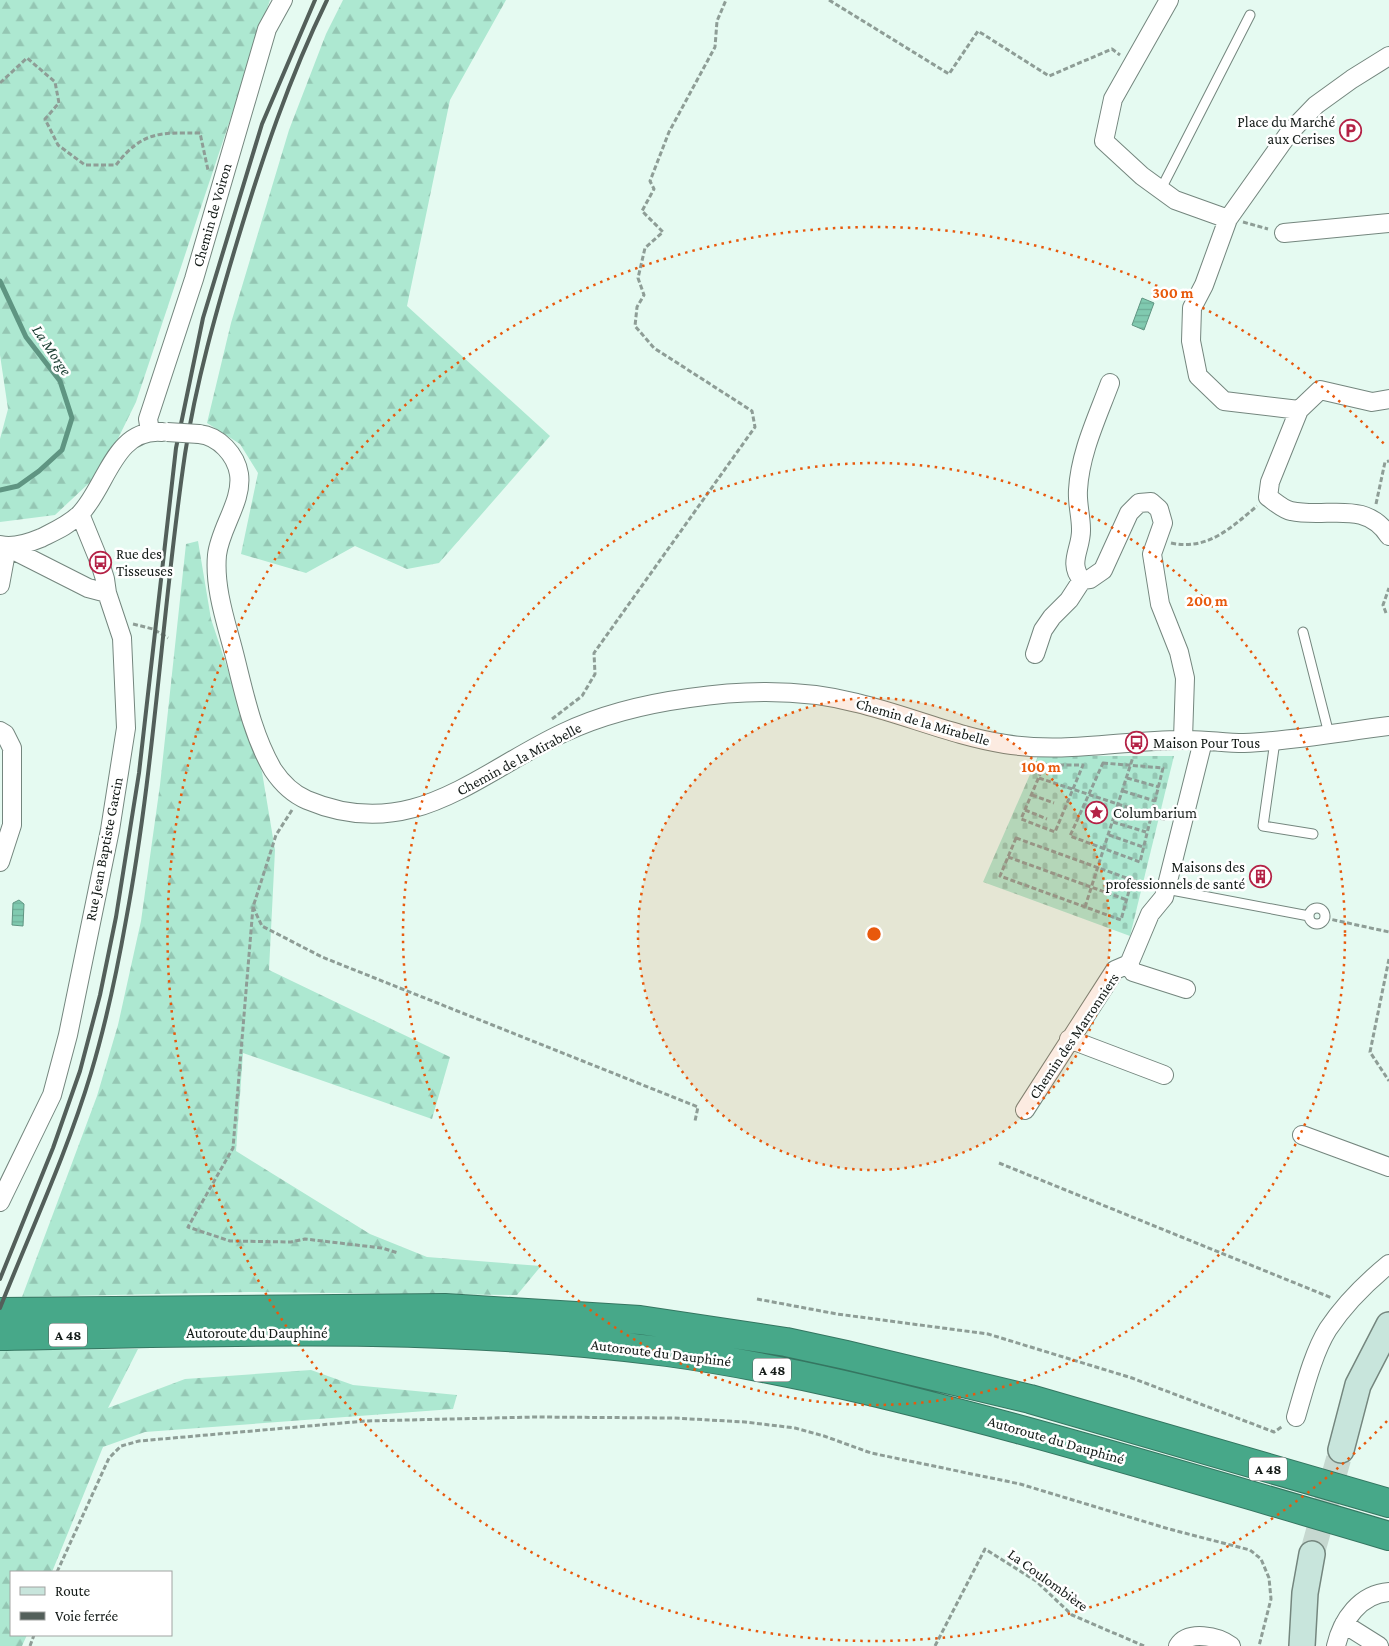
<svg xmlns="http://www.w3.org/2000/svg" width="1389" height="1646" viewBox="0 0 1389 1646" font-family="'Crimson Pro',serif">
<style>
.forest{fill:url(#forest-firs)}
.cemetery{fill:url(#cemetery-stones)}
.water{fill:url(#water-rules);stroke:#5f9582}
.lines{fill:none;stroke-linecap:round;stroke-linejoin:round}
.stream{stroke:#5f9582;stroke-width:5}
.secondary-tunnel{stroke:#c6d8d0;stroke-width:25;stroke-dasharray:25 12;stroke-linecap:butt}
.lane-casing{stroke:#74867e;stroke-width:11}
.street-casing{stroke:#74867e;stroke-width:20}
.secondary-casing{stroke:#74867e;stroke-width:28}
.highway-casing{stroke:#357661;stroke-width:30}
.path{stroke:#8e9d96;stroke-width:3;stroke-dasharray:5 2.5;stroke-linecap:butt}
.lane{stroke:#fff;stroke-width:9}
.street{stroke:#fff;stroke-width:18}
.secondary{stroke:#c8e5dc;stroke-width:25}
.highway{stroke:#47a889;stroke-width:28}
.rail{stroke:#535f5a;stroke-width:4}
.street-bridge-casing{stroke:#74867e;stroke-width:20;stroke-linecap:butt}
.street-bridge{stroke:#fff;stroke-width:18}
.ring{fill:none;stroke:#e8590c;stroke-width:2.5;stroke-dasharray:2.5 5}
.labels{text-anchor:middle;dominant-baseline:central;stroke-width:5;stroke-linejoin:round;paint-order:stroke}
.shield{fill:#fff;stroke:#5a5f5d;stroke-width:1}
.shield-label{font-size:14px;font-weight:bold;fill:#131a17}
.poi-label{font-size:15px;fill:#131a17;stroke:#fff;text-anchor:start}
.street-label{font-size:15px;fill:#131a17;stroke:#fff}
.water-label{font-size:16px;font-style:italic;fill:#1a3d31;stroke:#fff}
.centre{fill:#e8590c;stroke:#fff;stroke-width:2.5}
.ring-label{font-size:15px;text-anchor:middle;font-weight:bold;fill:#e8590c;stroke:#fff;stroke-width:5;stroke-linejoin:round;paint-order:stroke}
</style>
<defs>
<pattern id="forest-firs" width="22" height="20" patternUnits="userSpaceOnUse" patternTransform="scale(1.25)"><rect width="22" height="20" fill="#ade8d1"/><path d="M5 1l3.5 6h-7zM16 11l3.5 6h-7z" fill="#94c6b3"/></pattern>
<pattern id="cemetery-stones" width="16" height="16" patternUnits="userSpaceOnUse" patternTransform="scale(1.25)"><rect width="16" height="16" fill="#ade8d1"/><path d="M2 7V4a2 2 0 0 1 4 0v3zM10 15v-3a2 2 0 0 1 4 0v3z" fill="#94c6b3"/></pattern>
<pattern id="water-rules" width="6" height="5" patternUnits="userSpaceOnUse" patternTransform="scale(1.25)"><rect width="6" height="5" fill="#80cab0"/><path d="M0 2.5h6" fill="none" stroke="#6ead97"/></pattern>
</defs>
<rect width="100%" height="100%" fill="#e5faf1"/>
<!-- forest -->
<path class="forest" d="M 0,0 L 270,0 L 136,402 L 102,471 L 55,515 L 0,522 L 0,439 L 8,409 L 0,355 Z
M 343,0 L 506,0 L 450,100 L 407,306 L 550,436 L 439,563 L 407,569 L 355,546 L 306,573 L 241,554 L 258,473 L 240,444 L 207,423 L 231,323 L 289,130 L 326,34 Z
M 198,541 L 211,619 L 262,772 L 275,850 L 269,970 L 450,1057 L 432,1119 L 243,1053 L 236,1151 L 370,1234 L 427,1257 L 541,1266 L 517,1295 L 249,1292 L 22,1297 L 97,1096 L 118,1025 L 141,921 L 160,785 L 186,544 Z
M 138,1349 L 108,1408 L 185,1379 L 311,1370 L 353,1385 L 457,1395 L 453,1409 L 145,1432 L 103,1447 L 52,1572 L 11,1572 L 11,1635 L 27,1635 L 22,1646 L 0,1646 L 0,1350 Z"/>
<!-- cemetery -->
<path class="cemetery" d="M 1038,756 L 1174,756 L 1130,936 L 983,882 Z"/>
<!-- water -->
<path class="water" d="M 1142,298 L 1154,303 L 1144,330 L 1132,325 Z
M 19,900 L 24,904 L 23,926 L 12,925 L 13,903 Z"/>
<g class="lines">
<!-- stream -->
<path class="stream" d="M 0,281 L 26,337 L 60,381 L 72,418 L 62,450 L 39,471 L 18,486 L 0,490"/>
<!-- secondary-tunnel -->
<path class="secondary-tunnel" d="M 1312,1554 L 1341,1450"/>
<defs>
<path id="lane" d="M 1161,189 L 1250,15
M 1303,632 L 1329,734
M 1275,741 L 1263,826 L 1313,834
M 1166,889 L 1309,916
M1309 916a8 8 0 1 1 16 0a8 8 0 1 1-16 0Z"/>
<path id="street" d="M 1169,0 L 1113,99 L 1104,141 L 1142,176 L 1175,200 L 1228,219
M 1389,56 L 1352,79 L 1316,105 L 1289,133 L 1228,219 L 1204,285 L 1192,308 L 1191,341 L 1198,376 L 1224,401 L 1299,410 L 1270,482 L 1268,497 C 1275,502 1284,510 1291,511 C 1327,519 1365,499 1389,536
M 1284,233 L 1389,223
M 1110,383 C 1097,418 1080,453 1078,490 C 1077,503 1081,516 1081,529 C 1082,548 1067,563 1082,580 L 1090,579 L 1103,570 L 1129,513 L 1139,503 L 1151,502 L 1159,509 L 1163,523 L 1152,554 L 1160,604 L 1179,652 L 1185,678 L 1183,739
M 1299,410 L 1320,390 L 1372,402 L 1389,399
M 150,431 L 148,419 L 194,279 L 267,29 L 283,0
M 199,434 C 219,436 236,455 239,474 C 243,501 220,528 217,555 C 214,588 226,622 234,653 C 244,692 252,734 273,770 C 281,782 293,794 307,800 C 411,844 476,774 563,733 C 603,714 645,704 689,698 C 743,690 804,689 857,703 C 907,715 954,736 1005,744 C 1065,754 1123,740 1182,740 C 1203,739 1223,743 1244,743 C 1292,741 1341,732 1389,726
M 0,545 C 12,548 29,543 41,538 C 55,531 69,525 80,514 C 107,486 114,428 162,432
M 7,547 L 88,588 L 107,593
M 0,585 L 7,547
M 1035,654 L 1043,630 L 1052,617 L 1069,600 L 1082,580
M 0,731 L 5,734 L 12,748 L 12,825 L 0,862
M 1129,964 L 1133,972 L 1186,989
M 1069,1039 L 1164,1075
M 1025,1110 L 1115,970 L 1129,964 L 1150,914 L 1164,897 L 1203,741
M 1302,1135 L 1389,1167
M 0,1202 L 52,1095 L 68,1035 L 110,830 L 126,728 L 122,638 L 107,593 L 105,579 L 100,563 L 80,514
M 1296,1417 C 1304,1390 1313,1353 1328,1329 C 1344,1305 1367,1282 1389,1264
M 1344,1624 L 1379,1646
M 1178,1646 C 1188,1630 1218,1636 1231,1646
M 1336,1646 C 1342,1620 1360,1594 1389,1592"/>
<path id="secondary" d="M 1341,1450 L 1358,1385 L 1389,1325
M 1302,1646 L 1305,1593 L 1312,1554"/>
<path id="highway" d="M 0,1312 L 445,1308 L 640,1320 L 786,1342 L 846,1355 L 1030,1399 L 1389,1503
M 0,1336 C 222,1332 446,1323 667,1352 C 784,1368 899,1397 1014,1428 C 1139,1462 1264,1499 1389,1536"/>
</defs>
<!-- lane casing -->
<use href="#lane" class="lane-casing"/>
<!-- street casing -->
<use href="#street" class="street-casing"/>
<!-- secondary casing -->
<use href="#secondary" class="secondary-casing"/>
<!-- highway casing -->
<use href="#highway" class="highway-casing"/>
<!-- path -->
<path class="path" d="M 829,0 L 949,74 L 978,31 L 1049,76 L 1112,49 L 1120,55
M 0,83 L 27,58 L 55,82 L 59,103 L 45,119 L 58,145 L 85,165 L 116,165 C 143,130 161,133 200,133 L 208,170
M 1243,222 L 1268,229
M 1376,504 L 1385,462 L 1389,461
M 1171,543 C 1207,551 1231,528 1257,506
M 1386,613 L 1383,605 L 1389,588
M 133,624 L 153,629 L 168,638
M 552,719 L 582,696 L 595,674 L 594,653 L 755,427 L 752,411 L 654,348 L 635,326 L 637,307 L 644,295 L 638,278 L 645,248 L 663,232 L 642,211 L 654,189 L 650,181 L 669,132 L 715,47 L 717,21 L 726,0
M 1103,763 L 1163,768 L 1140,862 L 1070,836 Z
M 1044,765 L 1083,765 L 1055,832 L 1021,819 Z
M 1039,778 L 1166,820
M 1127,778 L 1159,787
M 1123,791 L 1155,801
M 1032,795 L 1054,803
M 292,810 L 276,835 L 253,907 L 262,926 L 322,957 L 698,1107 L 695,1121
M 1025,810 L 1047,819
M 1113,822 L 1146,832
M 1109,835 L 1143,847
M 1016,838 L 1132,880 L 1121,920 L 1000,876 Z
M 1008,857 L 1127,900
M 1132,880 L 1151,885
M 253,907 L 233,1148 L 188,1227 L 230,1241 L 291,1242 L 305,1239 L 382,1248 L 398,1253
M 1085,907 L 1133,757
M 1325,918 L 1389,932
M 1389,959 L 1370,1052 L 1389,1081
M 999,1163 L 1332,1298
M 757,1299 L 837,1314 L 988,1334 L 1132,1378 L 1274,1432 L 1283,1426
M 57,1572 L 109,1458 L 121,1446 L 139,1441 L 365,1421 L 536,1417 L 673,1418 L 745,1422 L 795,1428 L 824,1436 L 871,1453 L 1020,1484 L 1169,1529 L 1250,1550 L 1261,1559 L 1269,1578 L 1271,1599 L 1259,1646
M 30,1646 L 34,1635
M 935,1646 L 985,1549 L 1036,1581 L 1072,1615 L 1144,1646"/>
<!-- lane -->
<use href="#lane" class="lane"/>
<!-- street -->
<use href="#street" class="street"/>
<!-- secondary -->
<use href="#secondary" class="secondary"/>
<!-- highway -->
<use href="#highway" class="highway"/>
<!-- rail -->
<path class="rail" d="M 0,1279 L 53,1148 L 80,1071 L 100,995 L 116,917 L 139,773 L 176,448 L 203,318 L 262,124 L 315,0
M 0,1308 C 31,1230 67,1153 91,1073 C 106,1023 117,971 126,920 C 155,766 162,609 185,454 C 196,382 216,312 237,242 C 262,159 289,78 327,0"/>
<defs>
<path id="street-bridge" d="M 167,432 L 199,434"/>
</defs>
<!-- street-bridge casing -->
<use href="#street-bridge" class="street-bridge-casing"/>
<!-- street-bridge -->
<use href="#street-bridge" class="street-bridge"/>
</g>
<!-- distance rings -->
<circle cx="874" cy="934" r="236" fill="#e8590c" fill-opacity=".12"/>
<g class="ring">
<circle cx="874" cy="934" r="236"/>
<circle cx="874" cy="934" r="471"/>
<path d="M1387 1421A707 707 0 1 1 1387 447"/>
</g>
<!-- icons -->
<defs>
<symbol id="parking-ring" viewBox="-11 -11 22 22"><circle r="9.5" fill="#fff" stroke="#b42246" stroke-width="1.5"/><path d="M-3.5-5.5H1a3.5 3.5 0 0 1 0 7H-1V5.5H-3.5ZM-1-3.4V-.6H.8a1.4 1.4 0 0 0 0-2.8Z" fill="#b42246"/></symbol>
<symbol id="bus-ring" viewBox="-11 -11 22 22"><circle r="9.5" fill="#fff" stroke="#b42246" stroke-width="1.5"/><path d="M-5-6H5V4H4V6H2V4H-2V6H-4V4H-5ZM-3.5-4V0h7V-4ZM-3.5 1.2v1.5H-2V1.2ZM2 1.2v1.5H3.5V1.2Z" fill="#b42246"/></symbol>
<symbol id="sight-ring" viewBox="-11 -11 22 22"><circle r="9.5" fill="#fff" stroke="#b42246" stroke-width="1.5"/><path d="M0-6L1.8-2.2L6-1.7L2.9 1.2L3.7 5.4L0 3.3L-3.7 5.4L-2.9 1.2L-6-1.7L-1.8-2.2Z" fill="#b42246"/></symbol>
<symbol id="building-ring" viewBox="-11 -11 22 22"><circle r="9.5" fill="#fff" stroke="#b42246" stroke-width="1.5"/><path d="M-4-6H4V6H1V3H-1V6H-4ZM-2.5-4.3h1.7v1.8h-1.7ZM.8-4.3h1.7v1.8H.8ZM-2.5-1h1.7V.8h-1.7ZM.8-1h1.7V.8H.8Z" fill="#b42246"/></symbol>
</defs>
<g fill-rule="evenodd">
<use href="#parking-ring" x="1338" y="118" width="25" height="25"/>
<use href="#bus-ring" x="88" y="550" width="25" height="25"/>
<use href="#bus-ring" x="1124" y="730" width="25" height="25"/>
<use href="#sight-ring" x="1084" y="800" width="25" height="25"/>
<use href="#building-ring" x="1248" y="864" width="25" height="25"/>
</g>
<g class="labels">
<!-- shield labels -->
<g class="shield">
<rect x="49" y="1323.5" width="38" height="23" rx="4"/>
<rect x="753" y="1358.5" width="38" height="23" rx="4"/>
<rect x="1249" y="1457.5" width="38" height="23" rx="4"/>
</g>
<g class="shield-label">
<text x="68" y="1335">A 48</text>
<text x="772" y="1370">A 48</text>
<text x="1268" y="1469">A 48</text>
</g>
<!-- poi labels -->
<g class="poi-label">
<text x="1335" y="122" text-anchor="end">Place du Marché<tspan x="1335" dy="17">aux Cerises</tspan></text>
<text x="116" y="554">Rue des<tspan x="116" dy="17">Tisseuses</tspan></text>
<text x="1153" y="743">Maison Pour Tous</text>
<text x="1113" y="813">Columbarium</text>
<text x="1245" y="867" text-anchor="end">Maisons des<tspan x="1245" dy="17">professionnels de santé</tspan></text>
</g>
<!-- street labels -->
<g class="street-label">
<text transform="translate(212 215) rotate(-74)">Chemin de Voiron</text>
<text transform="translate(923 722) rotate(16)">Chemin de la Mirabelle</text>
<text transform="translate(519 759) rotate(-28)">Chemin de la Mirabelle</text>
<text transform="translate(104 849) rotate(-79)">Rue Jean Baptiste Garcin</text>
<text transform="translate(1074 1036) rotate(-56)">Chemin des Marronniers</text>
<text x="257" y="1333">Autoroute du Dauphiné</text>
<text transform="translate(661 1353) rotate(7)">Autoroute du Dauphiné</text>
<text transform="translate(1056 1440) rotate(16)">Autoroute du Dauphiné</text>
<text transform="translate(1048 1580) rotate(36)">La Coulombière</text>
</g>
<!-- water labels -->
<g class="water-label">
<text transform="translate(52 350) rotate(56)">La Morge</text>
</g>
</g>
<circle cx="874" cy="934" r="8" class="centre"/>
<g class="ring-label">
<text x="1173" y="298">300 m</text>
<text x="1207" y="606">200 m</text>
<text x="1041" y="772">100 m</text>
</g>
<!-- legend -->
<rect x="10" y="1571" width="162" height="65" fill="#ffffff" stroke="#a1a3a2"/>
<rect x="20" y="1587" width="25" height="8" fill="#c8e5dc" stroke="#a1a3a2"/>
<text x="55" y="1596" font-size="15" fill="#131a17">Route</text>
<rect x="20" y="1612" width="25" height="8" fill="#535f5a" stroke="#a1a3a2"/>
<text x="55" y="1621" font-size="15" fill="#131a17">Voie ferrée</text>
</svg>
